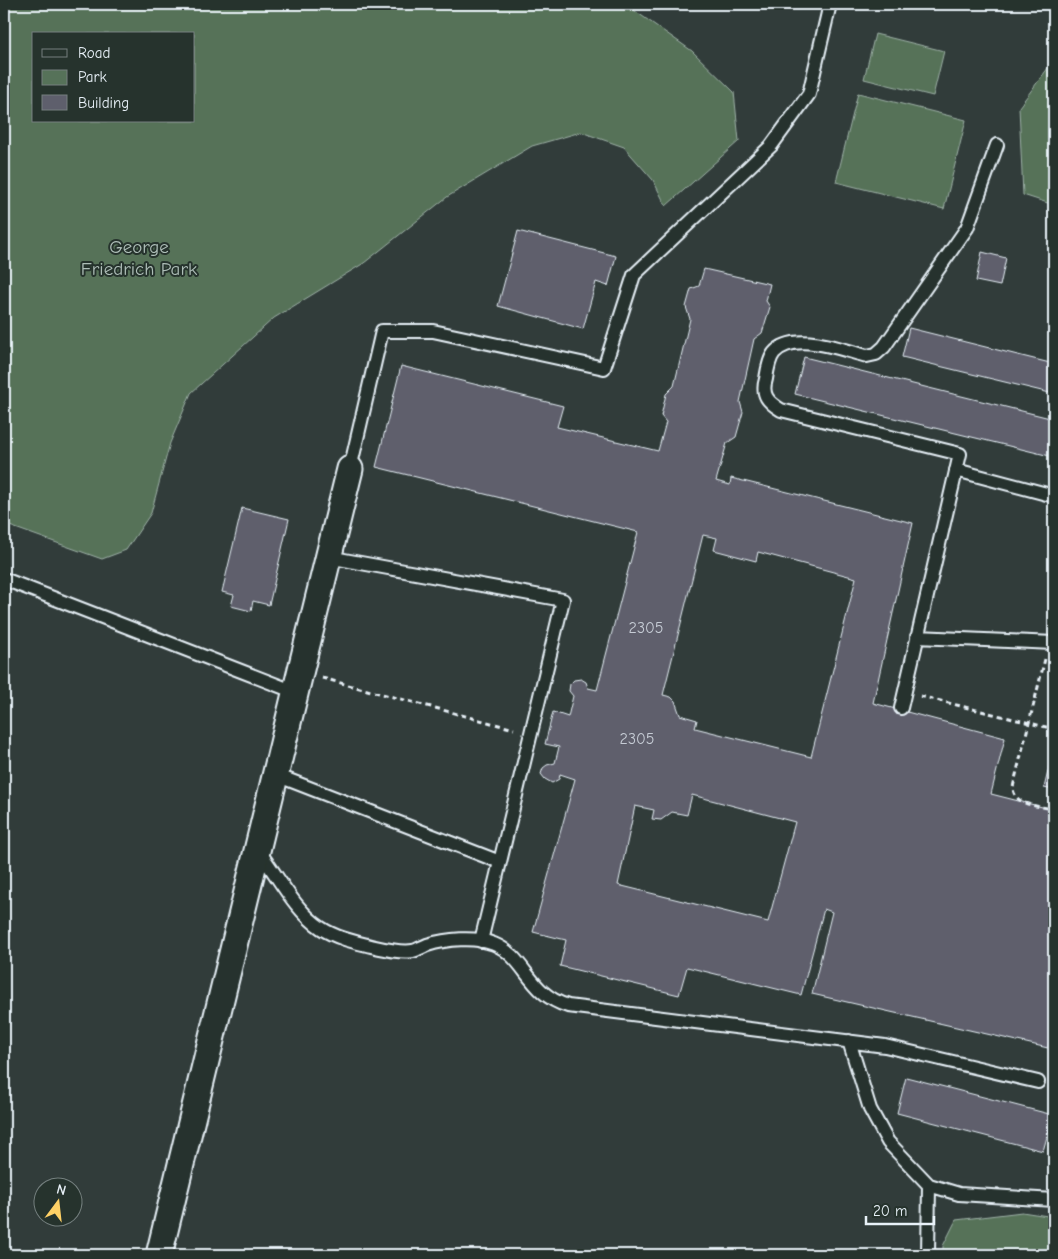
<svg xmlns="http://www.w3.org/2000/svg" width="1058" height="1259" viewBox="0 0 1058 1259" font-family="'Comic Neue',sans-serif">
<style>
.green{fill:#567259;stroke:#9fb2a8;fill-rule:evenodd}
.building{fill:#5e5f6c;stroke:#e8f1f8;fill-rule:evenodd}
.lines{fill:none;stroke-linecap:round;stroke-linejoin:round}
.lane-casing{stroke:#e8f1f8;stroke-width:16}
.street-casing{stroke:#e8f1f8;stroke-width:29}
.path{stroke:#e8f1f8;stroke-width:3;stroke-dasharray:5 4;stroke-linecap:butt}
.lane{stroke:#26332d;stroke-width:12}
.street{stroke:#26332d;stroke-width:25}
.labels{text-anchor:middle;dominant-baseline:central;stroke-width:4;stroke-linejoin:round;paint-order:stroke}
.number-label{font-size:16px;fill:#c6ccd5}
.park-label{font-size:19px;fill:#aebeb8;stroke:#26332d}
</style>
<rect width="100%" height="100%" fill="#313c3a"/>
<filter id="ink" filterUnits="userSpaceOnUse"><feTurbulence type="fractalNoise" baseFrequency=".02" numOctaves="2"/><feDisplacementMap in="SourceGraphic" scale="10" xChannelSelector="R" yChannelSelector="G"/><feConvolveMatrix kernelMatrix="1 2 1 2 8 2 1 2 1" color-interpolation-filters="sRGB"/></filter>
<g filter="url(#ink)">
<!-- green -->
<path class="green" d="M 4,4 L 625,4 L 692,51 L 734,92 L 739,141 L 666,206 L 653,180 L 624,147 L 581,132 L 532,146 L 447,197 L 364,263 L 274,318 L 191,393 L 170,443 L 151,513 L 126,550 L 102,559 L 4,524 ZM 34,34 L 194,34 L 194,121 L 34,121 Z
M 875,34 L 944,51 L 933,96 L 864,79 Z
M 1054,60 L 1054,205 L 1023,195 L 1019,107 Z
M 858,93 L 966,120 L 944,209 L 836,182 Z
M 1022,1212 L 1054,1217 L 1054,1255 L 943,1255 L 943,1246 L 956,1220 Z"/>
<!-- building -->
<path class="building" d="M 518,231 L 616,256 L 608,286 L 596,282 L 583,329 L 498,306 Z
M 982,252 L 1006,258 L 1000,286 L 976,281 Z
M 704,269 L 770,284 L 766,301 L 770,307 L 762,333 L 754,339 L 740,402 L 743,412 L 736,437 L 727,443 L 716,481 L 730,485 L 731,478 L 913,523 L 873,703 L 1005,738 L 991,794 L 1054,810 L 1054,1022 L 1048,1048 L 812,994 L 832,912 L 824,909 L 801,995 L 687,967 L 679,995 L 560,966 L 566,940 L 533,932 L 575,779 L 560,774 L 559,779 L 552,783 L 545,779 L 541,774 L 543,768 L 547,765 L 555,763 L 559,747 L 545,744 L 553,712 L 568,717 L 573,696 L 569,691 L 570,684 L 574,680 L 581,679 L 586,682 L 588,688 L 597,690 L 638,532 L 376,467 L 401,366 L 563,406 L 557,427 L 658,451 L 666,422 L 661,416 L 666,394 L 674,386 L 690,319 L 686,307 L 691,289 L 699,286 ZM 703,535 L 717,538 L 714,550 L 756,561 L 758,552 L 856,578 L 811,757 L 695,728 L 697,720 L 680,715 L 675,701 L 671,697 L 663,695 ZM 692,795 L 795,822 L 768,922 L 618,885 L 635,806 L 654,810 L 652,819 L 661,820 L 672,812 L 687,815 Z
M 909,328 L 1054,364 L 1054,394 L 902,357 Z
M 804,357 L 1054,419 L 1054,457 L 795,394 Z
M 242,508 L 289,519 L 269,605 L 253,601 L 251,611 L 231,606 L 234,595 L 222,592 Z
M 1051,759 L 1054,760 L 1054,790 L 1044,788 Z
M 906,1077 L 1053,1115 L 1043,1151 L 897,1113 Z"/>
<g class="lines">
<defs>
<path id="lane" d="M 350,469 L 382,331 L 433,331 L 604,368 L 634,275 L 771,146 L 809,94 L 830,4
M 956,470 L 1054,496
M 328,557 L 563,600 L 481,941
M 4,579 L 295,692
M 917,637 L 1054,643
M 901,708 L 960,454 L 781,410 C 768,402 761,395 766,379 C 767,372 769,359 774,353 C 794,330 842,350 867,356 L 876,354 L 884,347 L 967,228 L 997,145
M 276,775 L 500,862
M 257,849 C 277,874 294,910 321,928 C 336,938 355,942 371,946 C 384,949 400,953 413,951 C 417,950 422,947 427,945 C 446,939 475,936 494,944 C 526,957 528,994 568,1006 L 885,1046 L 1038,1082
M 849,1041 L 870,1109 L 888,1142 L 929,1185 L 959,1194 L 1054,1200
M 928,1255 L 929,1185"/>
<path id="street" d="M 159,1255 C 221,993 286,731 350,469"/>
</defs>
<!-- lane casing -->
<use href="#lane" class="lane-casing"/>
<!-- street casing -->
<use href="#street" class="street-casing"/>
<!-- path -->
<path class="path" d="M 1045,659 L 1013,787 C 1013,806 1039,806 1054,809
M 322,678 L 514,729
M 920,696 L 1054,729"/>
<!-- lane -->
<use href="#lane" class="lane"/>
<!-- street -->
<use href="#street" class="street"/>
</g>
</g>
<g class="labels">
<!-- number labels -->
<g class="number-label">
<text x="646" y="628">2305</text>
<text x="637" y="739">2305</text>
</g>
<!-- park labels -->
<g class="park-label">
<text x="139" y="247">George<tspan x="139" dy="22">Friedrich Park</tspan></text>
</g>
</g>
<!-- margin -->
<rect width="1058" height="1259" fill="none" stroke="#26332d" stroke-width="20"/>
<rect x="10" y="10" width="1038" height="1239" fill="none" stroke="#e8f1f8" stroke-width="2" filter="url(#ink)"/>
<!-- legend -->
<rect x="32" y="32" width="162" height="90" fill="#26332d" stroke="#747f7e"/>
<rect x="42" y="49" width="25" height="8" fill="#26332d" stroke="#747f7e"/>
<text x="78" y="58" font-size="15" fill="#e8f1f8">Road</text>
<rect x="42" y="70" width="25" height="15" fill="#567259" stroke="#747f7e"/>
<text x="78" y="82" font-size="15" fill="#e8f1f8">Park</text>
<rect x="42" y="95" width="25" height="15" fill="#5e5f6c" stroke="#747f7e"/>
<text x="78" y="108" font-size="15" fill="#e8f1f8">Building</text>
<!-- north arrow -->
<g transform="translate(58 1202) rotate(15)"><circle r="24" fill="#26332d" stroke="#747f7e"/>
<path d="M0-4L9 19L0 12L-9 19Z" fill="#ffd166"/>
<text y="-8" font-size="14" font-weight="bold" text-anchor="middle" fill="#e8f1f8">N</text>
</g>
<!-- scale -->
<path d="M866 1216v8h68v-8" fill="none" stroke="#e8f1f8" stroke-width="2.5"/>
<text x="873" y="1216" font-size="15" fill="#e8f1f8" stroke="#26332d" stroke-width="4" paint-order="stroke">20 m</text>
</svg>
